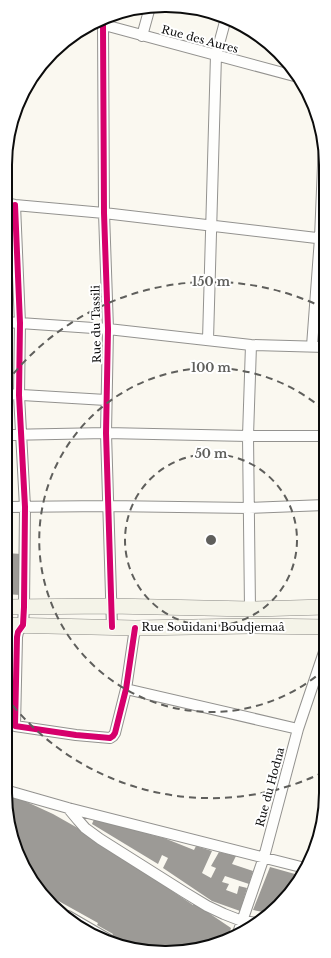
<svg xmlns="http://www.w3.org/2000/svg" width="331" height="958" viewBox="0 0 331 958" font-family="'Libre Baskerville',serif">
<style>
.building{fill:#9c9a96}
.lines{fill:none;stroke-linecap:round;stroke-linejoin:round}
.street-casing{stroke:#93928f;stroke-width:12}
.secondary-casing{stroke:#8a8985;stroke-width:16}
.street{stroke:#fefefd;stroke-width:10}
.secondary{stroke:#f4f3e8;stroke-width:15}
.cycleway-casing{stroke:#fff;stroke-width:8}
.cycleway{stroke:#d6006c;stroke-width:6}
.ring{fill:none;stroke:#5f5f5c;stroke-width:2;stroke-dasharray:7 5}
.labels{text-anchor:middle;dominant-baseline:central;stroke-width:4;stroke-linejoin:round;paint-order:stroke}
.street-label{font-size:11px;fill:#0c0c0c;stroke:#fff}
.rim{fill:none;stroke:#0c0c0c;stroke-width:2}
.centre{fill:#5f5f5c;stroke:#fff;stroke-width:2}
.ring-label{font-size:12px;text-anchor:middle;font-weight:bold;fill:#5f5f5c;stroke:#fff;stroke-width:4;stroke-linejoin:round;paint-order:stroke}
</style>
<rect width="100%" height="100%" fill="#faf8f0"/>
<!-- building -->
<path class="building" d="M 5,553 L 22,554 L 20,595 L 5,594 Z
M 5,793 L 16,797 L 53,814 L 83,831 L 193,905 L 194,903 L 231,928 L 228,938 L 207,948 L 145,952 L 128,943 L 128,944 L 112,936 L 113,934 L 97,925 L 98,923 L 46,894 L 47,893 L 39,889 L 17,854 Z
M 95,817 L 152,835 L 164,838 L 194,850 L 196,846 L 212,851 L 202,873 L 211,878 L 216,868 L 211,866 L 219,852 L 236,856 L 232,864 L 253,871 L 249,884 L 225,876 L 222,882 L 229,884 L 226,890 L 237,894 L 239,886 L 247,888 L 240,911 L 212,901 L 163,868 L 168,858 L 162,855 L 158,864 L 92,824 Z
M 270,867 L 302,876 L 299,882 L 268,913 L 253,910 Z"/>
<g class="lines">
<defs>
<path id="street" d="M 104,20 L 103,24 L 104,213 L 108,329 L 106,433 L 112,627
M 97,23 L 298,77
M 142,36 L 150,7
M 5,203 L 15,205 L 104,213 L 325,239
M 15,205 L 20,323 L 19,395 L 25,507 L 24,607 L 23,625 L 18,632 L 17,637 L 15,726 L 76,735 L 110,738 L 113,736 L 115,733 L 126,689 L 135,628
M 5,322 L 108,329 L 251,345 L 325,347
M 208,340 L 216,55 L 226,18
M 312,346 L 320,238 L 324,141
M 5,394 L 106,400
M 5,435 L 106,433 L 248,436 L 325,436
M 5,507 L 108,506 L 249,508 L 325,505
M 250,609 L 248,436 L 251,345
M 126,689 L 298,729
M 5,790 L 68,808 L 305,868
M 68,808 L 78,820 L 85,828 L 100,839 L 184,892 L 207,906 L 224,914 L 242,921 L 257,923
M 68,916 L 111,941
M 238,933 L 264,857 L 298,729 L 326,646"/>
<path id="secondary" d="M 5,607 L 111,606 L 250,609 L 326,607
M 5,625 L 135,628 L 251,626 L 326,627"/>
</defs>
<!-- street casing -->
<use href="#street" class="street-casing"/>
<!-- secondary casing -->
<use href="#secondary" class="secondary-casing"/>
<!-- street -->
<use href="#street" class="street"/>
<!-- secondary -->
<use href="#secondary" class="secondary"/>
<defs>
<path id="cycleway" d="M 104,20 L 103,24 L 104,213 L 108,329 L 106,433 L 112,627
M 15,205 L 20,323 L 19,395 L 25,507 L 24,607 L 23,625 L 18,632 L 17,637 L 15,726 L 76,735 L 110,738 L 113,736 L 115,733 L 126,689 L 135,628"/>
</defs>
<!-- cycleway casing -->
<use href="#cycleway" class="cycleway-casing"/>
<!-- cycleway -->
<use href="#cycleway" class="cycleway"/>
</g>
<!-- distance rings -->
<g class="ring">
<circle cx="211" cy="540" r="86"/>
<path d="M325 669A172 172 0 1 1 325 411"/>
<path d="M324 772A258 258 0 0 1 6 697M6 383A258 258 0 0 1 324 308"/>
</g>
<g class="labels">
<!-- street labels -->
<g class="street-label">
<text transform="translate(200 39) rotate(15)">Rue des Aures</text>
<text transform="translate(96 324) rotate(-91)">Rue du Tassili</text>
<text x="213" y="627">Rue Souidani Boudjemaâ</text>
<text transform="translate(270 787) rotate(-75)">Rue du Hodna</text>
</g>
</g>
<!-- crop -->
<path d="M0 0H331V958H0ZM165 12H166A153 153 0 0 1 319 165V793A153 153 0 0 1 166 946H165A153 153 0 0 1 12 793V165A153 153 0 0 1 165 12Z" fill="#fff" fill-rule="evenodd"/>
<path class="rim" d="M165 12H166A153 153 0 0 1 319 165V793A153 153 0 0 1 166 946H165A153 153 0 0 1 12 793V165A153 153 0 0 1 165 12Z"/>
<circle cx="211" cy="540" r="6" class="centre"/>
<g class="ring-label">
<text x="211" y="286">150 m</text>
<text x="211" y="372">100 m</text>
<text x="211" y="458">50 m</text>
</g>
</svg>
